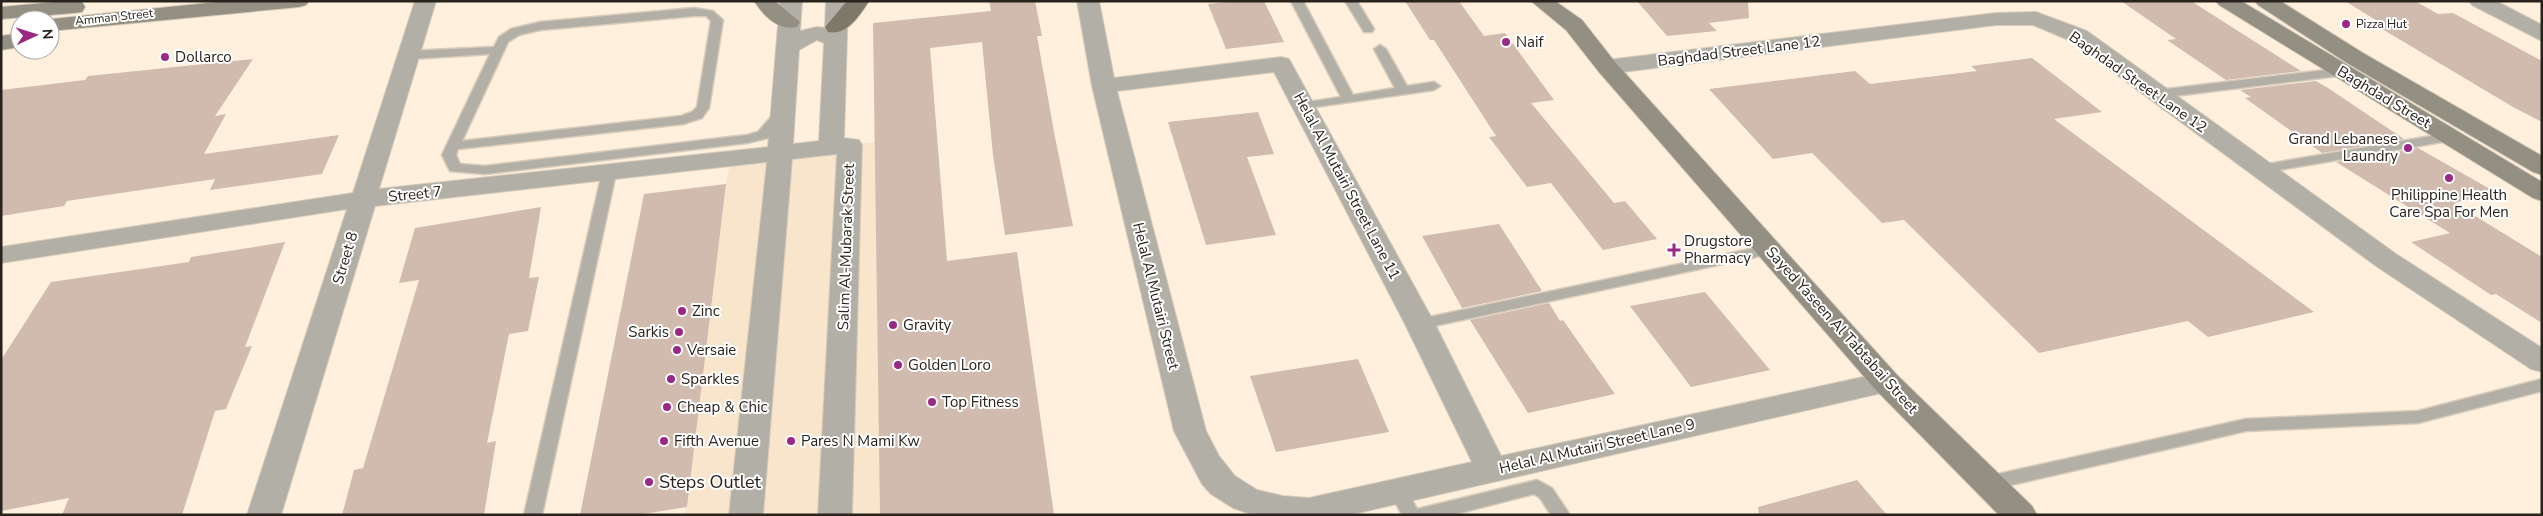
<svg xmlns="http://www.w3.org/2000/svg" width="2543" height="516" viewBox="0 0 2543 516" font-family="'Nunito Sans',sans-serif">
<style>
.built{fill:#f9e5cc}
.building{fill:#d0bbae}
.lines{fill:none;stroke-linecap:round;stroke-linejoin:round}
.lane-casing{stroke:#d8cbba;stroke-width:3}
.street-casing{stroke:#d8cbba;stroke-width:2}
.secondary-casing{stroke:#d8cbba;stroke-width:2}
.primary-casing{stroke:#d8cbba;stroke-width:2}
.lane{fill:#b2b0a6;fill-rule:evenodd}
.street{fill:#b2b0a6;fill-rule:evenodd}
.secondary{fill:#938f82;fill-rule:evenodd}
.primary{fill:#7d7867;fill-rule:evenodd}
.poi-dot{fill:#9a2986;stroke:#fff;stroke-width:2}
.labels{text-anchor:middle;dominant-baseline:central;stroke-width:4;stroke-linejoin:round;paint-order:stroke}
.far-street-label{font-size:12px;fill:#28231c;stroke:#fff}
.far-poi-label{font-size:12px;fill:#28231c;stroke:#fff;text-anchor:start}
.poi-label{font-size:15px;fill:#28231c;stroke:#fff;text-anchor:start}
.street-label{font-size:15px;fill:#28231c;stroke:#fff}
.near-poi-label{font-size:18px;fill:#28231c;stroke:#fff;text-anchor:start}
</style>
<rect width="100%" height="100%" fill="#fff0dd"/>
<!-- built -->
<path class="built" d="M 875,142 L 885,515 L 683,515 L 687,507 L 726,184 L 731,159 Z"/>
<!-- building -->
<path class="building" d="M 989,1 L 1035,1 L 1042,36 L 1037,36 L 1054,132 L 1073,226 L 1005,235 L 993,155 L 982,42 L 930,48 L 947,261 L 1017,252 L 1054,515 L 880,515 L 873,23 L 991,11 Z
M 1238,1 L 1264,1 L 1284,42 L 1226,49 L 1208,4 Z
M 1405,1 L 1459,1 L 1484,36 L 1505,33 L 1554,100 L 1531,103 L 1614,203 L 1625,201 L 1657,239 L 1603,250 L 1551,183 L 1527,187 L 1489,137 L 1496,136 L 1434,40 L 1430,40 Z
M 1637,1 L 1748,1 L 1749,18 L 1709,23 L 1717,31 L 1667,36 Z
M 2121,1 L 2191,1 L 2301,71 L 2226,80 L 2167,40 L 2176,39 Z
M 2345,1 L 2415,1 L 2438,14 L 2453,13 L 2542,61 L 2542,122 L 2513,107 L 2372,23 L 2379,22 Z
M 2032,58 L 2102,112 L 2054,119 L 2314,312 L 2208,337 L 2188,321 L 2039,353 L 1904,220 L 1882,223 L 1812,153 L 1773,159 L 1709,89 L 1855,71 L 1870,84 L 1977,71 L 1971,66 Z
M 253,59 L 215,116 L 226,114 L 204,154 L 339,135 L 322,174 L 210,190 L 215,179 L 67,201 L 64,206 L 1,216 L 1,90 L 85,80 L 88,76 Z
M 2316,81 L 2328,88 L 2404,139 L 2322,153 L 2245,98 L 2251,97 L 2240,90 Z
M 1258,112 L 1274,154 L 1247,157 L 1276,235 L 1206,245 L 1168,122 Z
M 2418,148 L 2497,193 L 2454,203 L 2542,257 L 2542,323 L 2496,294 L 2491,295 L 2411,242 L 2450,233 L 2336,162 Z
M 726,184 L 687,507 L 637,515 L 580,515 L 644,194 Z
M 541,207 L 529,278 L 539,277 L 528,331 L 509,334 L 487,443 L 496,441 L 484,515 L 342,515 L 354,470 L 363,468 L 419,280 L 399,283 L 415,228 Z
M 1499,224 L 1542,291 L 1462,308 L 1422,236 Z
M 285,242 L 245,347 L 252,346 L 226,409 L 215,411 L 182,515 L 62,515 L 69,498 L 1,511 L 1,360 L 51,282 L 189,262 L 191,257 Z
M 1705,292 L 1770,370 L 1691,387 L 1630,306 Z
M 1549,303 L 1560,321 L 1563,320 L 1615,394 L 1528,413 L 1470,320 Z
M 1358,359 L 1389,432 L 1276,452 L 1250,376 Z
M 1857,480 L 1887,515 L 1759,515 L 1758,507 Z"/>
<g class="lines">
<defs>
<path id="lane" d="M 1291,1 L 1303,1 L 1353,95 L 1395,88 L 1374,49 L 1380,45 L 1386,49 L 1407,86 L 1434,82 L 1440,86 L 1434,90 L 1301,109 L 1300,106 L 1301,103 L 1341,97 Z
M 1345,1 L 1357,1 L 1374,29 L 1372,32 L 1364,32 Z
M 694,8 L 713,11 L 723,20 L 709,108 L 702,118 L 683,124 L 458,149 L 456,155 L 460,164 L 485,166 L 747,135 L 758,132 L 777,110 L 787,110 L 789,113 L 768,138 L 747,143 L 485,174 L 450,171 L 442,155 L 490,54 L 410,59 L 404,55 L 410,51 L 494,47 L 499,37 L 511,29 L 540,22 ZM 694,16 L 706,16 L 711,21 L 697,107 L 692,112 L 681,116 L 462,141 L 508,42 L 519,35 L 540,30 Z
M 2342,68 L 2346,69 L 2348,72 L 2346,75 L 2158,98 L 2152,94 L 2158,90 Z
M 2449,133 L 2456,137 L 2454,140 L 2261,173 L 2254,169 L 2261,165 Z
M 609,169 L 616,173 L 542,515 L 524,515 L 602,173 Z
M 1769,245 L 1776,250 L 1774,253 L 1420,329 L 1414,328 L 1412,324 L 1414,320 L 1420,319 Z
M 2542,379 L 2542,391 L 2418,423 L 2246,431 L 1989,490 L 1983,488 L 1980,483 L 1983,478 L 1989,476 L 2246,419 L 2418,411 Z
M 1537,480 L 1552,488 L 1570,515 L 1551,515 L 1540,498 L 1534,494 L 1452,515 L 1402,515 L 1389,490 L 1392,485 L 1398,483 L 1404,485 L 1417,509 Z"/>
<path id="street" d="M 415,1 L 436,1 L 379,189 L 768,147 L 780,1 L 802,1 L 800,31 L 817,27 L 825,28 L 826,1 L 848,1 L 844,138 L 859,140 L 862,145 L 852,515 L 818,515 L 837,154 L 792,159 L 763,515 L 729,515 L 767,162 L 375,206 L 281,515 L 247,515 L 347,209 L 1,263 L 1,247 L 353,193 ZM 817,40 L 824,43 L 819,141 L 793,144 L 799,50 Z
M 1077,1 L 1099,1 L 1114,78 L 1281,57 L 1289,59 L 1435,324 L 1501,456 L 1886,372 L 1897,375 L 1901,382 L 1897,389 L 1886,392 L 1349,515 L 1254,515 L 1233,508 L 1211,494 L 1202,484 L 1174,431 L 1092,86 ZM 1274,72 L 1405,324 L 1472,462 L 1309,498 L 1283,496 L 1257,490 L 1235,476 L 1219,456 L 1206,431 L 1117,91 Z
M 2469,1 L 2496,1 L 2542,25 L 2542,41 L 2472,5 Z
M 2036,12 L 2087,31 L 2396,254 L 2542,348 L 2542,372 L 2531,369 L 2376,266 L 2071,41 L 2033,25 L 1996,25 L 1607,74 L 1599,72 L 1596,67 L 1599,62 L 1607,60 L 1996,13 Z"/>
<path id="secondary" d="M 66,1 L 82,2 L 85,7 L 82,12 L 74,13 L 1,19 L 1,7 Z
M 227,1 L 309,1 L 306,5 L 299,7 L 50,31 L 50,20 L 42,20 Z
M 754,1 L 775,1 L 800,22 L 797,27 C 778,31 764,16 754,1 Z
M 1531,1 L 1555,1 L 1582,20 L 1615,62 L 1897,375 L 2032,506 L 2037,515 L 1999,515 L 1875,389 L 1599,72 L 1566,30 Z
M 2216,1 L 2241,1 L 2542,182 L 2542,201 L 2533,198 L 2219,5 Z
M 2255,1 L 2280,1 L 2363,53 L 2542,156 L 2542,175 L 2533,172 L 2347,63 L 2258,5 Z
M 20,33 L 20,47 L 1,50 L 1,36 Z"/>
<path id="primary" d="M 847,1 L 869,1 C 860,15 847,36 828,32 L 825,27 Z"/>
</defs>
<!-- lane casing -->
<use href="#lane" class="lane-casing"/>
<!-- street casing -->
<use href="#street" class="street-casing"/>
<!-- secondary casing -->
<use href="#secondary" class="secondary-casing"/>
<!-- primary casing -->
<use href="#primary" class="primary-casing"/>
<!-- lane -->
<use href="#lane" class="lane"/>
<!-- street -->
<use href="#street" class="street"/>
<!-- secondary -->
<use href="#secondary" class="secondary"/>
<!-- primary -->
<use href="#primary" class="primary"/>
</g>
<!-- markers -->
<g class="poi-dot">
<circle cx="2346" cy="24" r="5"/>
<circle cx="1506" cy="42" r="5"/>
<circle cx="165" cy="57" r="5"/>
<circle cx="2408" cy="148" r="5"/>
<circle cx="2449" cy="178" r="5"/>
<path d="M1671.5 242.5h5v5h5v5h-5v5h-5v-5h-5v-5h5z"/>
<circle cx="682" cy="311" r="5"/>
<circle cx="893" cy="325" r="5"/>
<circle cx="679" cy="332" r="5"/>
<circle cx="677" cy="350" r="5"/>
<circle cx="898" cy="365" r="5"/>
<circle cx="671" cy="379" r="5"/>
<circle cx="932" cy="402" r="5"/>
<circle cx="667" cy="407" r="5"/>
<circle cx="664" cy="441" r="5"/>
<circle cx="791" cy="441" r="5"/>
<circle cx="649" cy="482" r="5"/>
</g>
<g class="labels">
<!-- far-street labels -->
<g class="far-street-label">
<text transform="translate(114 17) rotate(-6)">Amman Street</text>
</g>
<!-- far-poi labels -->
<g class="far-poi-label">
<text x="2356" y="24">Pizza Hut</text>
</g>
<!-- poi labels -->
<g class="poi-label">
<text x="1516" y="42">Naif</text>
<text x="175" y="57">Dollarco</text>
<text x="2398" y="139" text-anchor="end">Grand Lebanese<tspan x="2398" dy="17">Laundry</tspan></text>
<text x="2449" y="195" text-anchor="middle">Philippine Health<tspan x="2449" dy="17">Care Spa For Men</tspan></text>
<text x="1684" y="241">Drugstore<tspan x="1684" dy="17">Pharmacy</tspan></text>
<text x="692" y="311">Zinc</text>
<text x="903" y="325">Gravity</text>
<text x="669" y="332" text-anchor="end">Sarkis</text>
<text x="687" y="350">Versaie</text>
<text x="908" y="365">Golden Loro</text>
<text x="681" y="379">Sparkles</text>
<text x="942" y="402">Top Fitness</text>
<text x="677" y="407">Cheap &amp; Chic</text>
<text x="674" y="441">Fifth Avenue</text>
<text x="801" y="441">Pares N Mami Kw</text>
</g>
<!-- street labels -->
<g class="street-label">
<text transform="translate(1739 51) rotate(-7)">Baghdad Street Lane 12</text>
<text transform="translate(2138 82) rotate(35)">Baghdad Street Lane 12</text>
<text transform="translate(2384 97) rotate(31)">Baghdad Street</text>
<text transform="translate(1347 186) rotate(62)">Helal Al Mutairi Street Lane 11</text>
<text transform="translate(415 194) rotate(-6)">Street 7</text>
<text transform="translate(846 247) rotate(-88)">Salim Al-Mubarak Street</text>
<text transform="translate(345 258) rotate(-73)">Street 8</text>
<text transform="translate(1156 296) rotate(76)">Helal Al Mutairi Street</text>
<text transform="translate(1842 330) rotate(48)">Sayed Yaseen Al Tabtabai Street</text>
<text transform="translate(1597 446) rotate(-13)">Helal Al Mutairi Street Lane 9</text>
</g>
<!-- near-poi labels -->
<g class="near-poi-label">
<text x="659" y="482">Steps Outlet</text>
</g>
</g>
<!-- border -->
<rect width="2543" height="516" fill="none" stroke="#28231c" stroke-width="5"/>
<!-- north arrow -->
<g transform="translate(35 35) rotate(86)"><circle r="24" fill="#ffffff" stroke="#a9a7a4"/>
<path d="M0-4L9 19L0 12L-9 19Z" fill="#9a2986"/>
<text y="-8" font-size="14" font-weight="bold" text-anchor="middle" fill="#28231c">N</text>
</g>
</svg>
